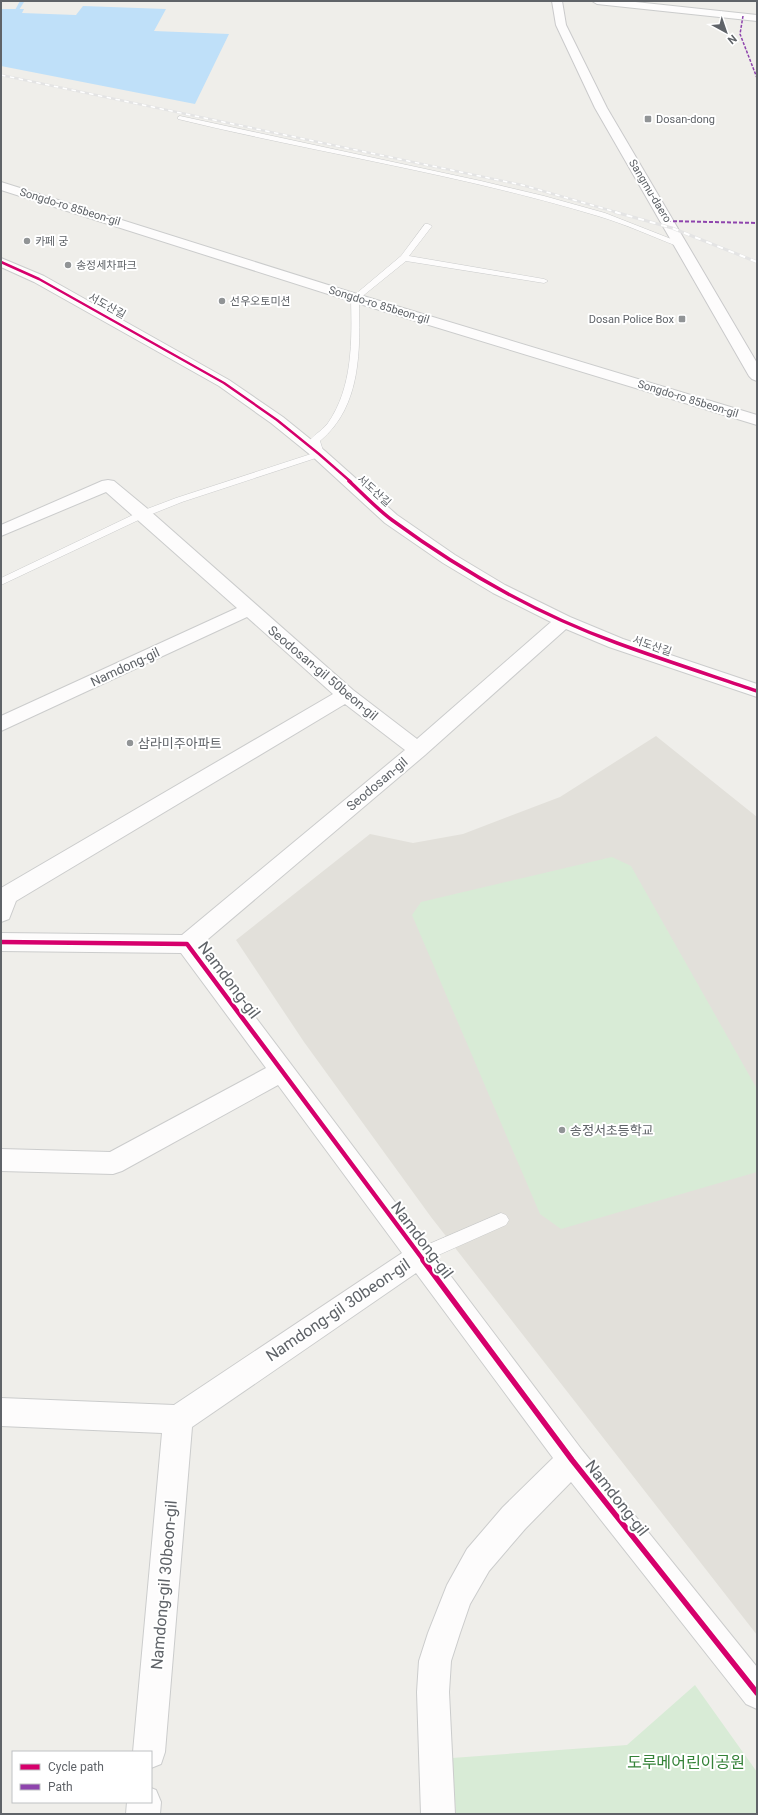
<svg xmlns="http://www.w3.org/2000/svg" width="758" height="1815" viewBox="0 0 758 1815" font-family="Roboto,'Noto Sans KR',sans-serif">
<style>
.education{fill:#e2e0da}
.green{fill:#d8ebd6}
.water{fill:#bfe0f9}
.lines{fill:none;stroke-linecap:round;stroke-linejoin:round}
.stream{fill:#bfe0f9;fill-rule:evenodd}
.lane-casing{stroke:#cbcccc;stroke-width:1}
.street-casing{stroke:#cbcccc;stroke-width:2}
.secondary-casing{stroke:#cacacb;stroke-width:2}
.lane{fill:#fdfcfc;fill-rule:evenodd}
.street{fill:#fdfcfc;fill-rule:evenodd}
.secondary{fill:#fdfcfc;fill-rule:evenodd}
.rail-far1-casing{stroke:#e4e4e4;stroke-width:2.5}
.rail-casing{stroke:#e4e4e4;stroke-width:3}
.rail-far1{stroke:#fff;stroke-width:1.5;stroke-dasharray:4.5;stroke-linecap:butt}
.rail{stroke:#fff;stroke-width:2;stroke-dasharray:6;stroke-linecap:butt}
.quiet-far1{stroke:#8e44ad;stroke-width:1.5;stroke-dasharray:3 1.5;stroke-linecap:butt}
.quiet{stroke:#8e44ad;stroke-width:2;stroke-dasharray:4 2;stroke-linecap:butt}
.cycleway-far3-casing{stroke:#fff;stroke-width:4}
.cycleway-far2-casing{stroke:#fff;stroke-width:5.5}
.cycleway-far1-casing{stroke:#fff;stroke-width:7}
.cycleway-casing{stroke:#fff;stroke-width:8}
.cycleway-far3{stroke:#d6006c;stroke-width:2.5}
.cycleway-far2{stroke:#d6006c;stroke-width:3.5}
.cycleway-far1{stroke:#d6006c;stroke-width:4.5}
.cycleway{stroke:#d6006c;stroke-width:5.5}
.poi-dot{fill:#919496;stroke:#fff;stroke-width:1.5}
.labels{text-anchor:middle;dominant-baseline:central;stroke-width:4;stroke-linejoin:round;paint-order:stroke}
.far-poi-label{font-size:11px;fill:#5f6368;stroke:#fff;text-anchor:start}
.far-street-label{font-size:11px;fill:#5f6368;stroke:#fff}
.street-label{font-size:13px;fill:#5f6368;stroke:#fff}
.poi-label{font-size:13px;fill:#5f6368;stroke:#fff;text-anchor:start}
.near-street-label{font-size:16px;fill:#5f6368;stroke:#fff}
.near-park-label{font-size:16px;fill:#348238;stroke:#fff}
</style>
<rect width="100%" height="100%" fill="#efeeea"/>
<!-- education -->
<path class="education" d="M 656,736 L 757,817 L 757,1635 L 431,1217 L 304,1042 L 236,940 L 370,834 L 413,843 L 463,834 L 560,797 Z"/>
<!-- green -->
<path class="green" d="M 612,857 L 631,866 L 757,1089 L 757,1172 L 561,1229 L 540,1214 L 412,915 L 421,902 Z
M 695,1685 L 757,1772 L 757,1814 L 456,1814 L 452,1758 L 627,1745 Z"/>
<!-- water -->
<path class="water" d="M 83,6 L 166,9 L 154,31 L 229,34 L 195,104 L 1,66 L 1,9 L 24,9 L 22,13 L 76,15 Z"/>
<g class="lines">
<!-- stream -->
<path class="stream" d="M 20,1 L 24,2 L 19,10 L 15,10 Z"/>
<defs>
<path id="lane" d="M 180,116 L 481,181 L 544,196 L 605,213 L 684,244 L 683,246 L 677,246 C 651,236 625,224 598,216 C 460,174 317,153 178,119 L 178,117 Z
M 425,224 L 428,224 L 432,226 L 409,256 L 544,279 L 548,281 L 544,283 L 406,261 L 359,299 C 360,349 362,406 320,441 L 324,454 L 322,456 L 182,502 L 147,516 L 1,585 L 1,578 L 139,512 L 176,498 L 314,453 L 310,440 C 315,434 323,430 328,423 C 353,387 352,340 351,298 L 401,256 Z
M 501,1213 L 506,1215 L 509,1220 L 506,1225 L 425,1261 L 419,1263 L 413,1261 L 411,1256 L 413,1251 Z"/>
<path id="street" d="M 592,1 L 626,1 L 757,15 L 757,21 L 597,4 Z
M 1,182 L 360,295 L 757,415 L 757,425 L 350,301 L 1,190 Z
M 1,258 L 44,276 L 229,380 L 283,417 L 325,451 L 397,515 L 455,555 L 505,585 L 570,617 L 623,639 L 757,684 L 757,697 L 609,647 L 566,629 L 425,755 L 201,945 L 582,1450 L 757,1667 L 757,1709 L 746,1704 L 571,1482 L 525,1529 L 489,1571 L 470,1604 L 460,1633 L 451,1661 L 449,1692 L 455,1814 L 421,1814 L 417,1692 L 419,1661 L 428,1633 L 447,1585 L 467,1549 L 503,1507 L 553,1458 L 416,1273 L 192,1427 L 165,1752 L 161,1764 L 151,1768 L 151,1752 L 133,1752 L 162,1433 L 1,1426 L 1,1398 L 174,1405 L 402,1253 L 278,1085 L 122,1171 L 113,1174 L 1,1171 L 1,1149 L 110,1152 L 266,1068 L 181,953 L 1,951 L 1,933 L 182,935 L 405,750 L 345,704 L 16,901 L 9,919 L 1,922 L 1,888 L 333,694 L 247,617 L 1,731 L 1,716 L 237,608 L 106,492 L 1,536 L 1,525 L 102,481 L 108,480 L 114,481 L 149,510 L 353,690 L 417,739 L 551,622 L 493,593 L 443,563 L 385,523 L 313,457 L 271,423 L 219,386 L 34,282 L 1,267 Z
M 151,1788 L 156,1790 L 161,1802 L 160,1814 L 126,1814 L 127,1802 L 151,1802 Z"/>
<path id="secondary" d="M 552,1 L 562,1 L 566,25 L 607,108 L 757,363 L 757,381 L 752,379 L 749,376 L 595,108 L 556,25 Z"/>
</defs>
<!-- lane casing -->
<use href="#lane" class="lane-casing"/>
<!-- street casing -->
<use href="#street" class="street-casing"/>
<!-- secondary casing -->
<use href="#secondary" class="secondary-casing"/>
<!-- lane -->
<use href="#lane" class="lane"/>
<!-- street -->
<use href="#street" class="street"/>
<!-- secondary -->
<use href="#secondary" class="secondary"/>
<defs>
<path id="rail-far1" d="M 1,75 L 522,185 L 619,213"/>
<path id="rail" d="M 615,212 L 672,228 L 757,262"/>
</defs>
<!-- rail-far1 casing -->
<use href="#rail-far1" class="rail-far1-casing"/>
<!-- rail casing -->
<use href="#rail" class="rail-casing"/>
<!-- rail-far1 -->
<use href="#rail-far1" class="rail-far1"/>
<!-- rail -->
<use href="#rail" class="rail"/>
<!-- quiet-far1 -->
<path class="quiet-far1" d="M 743,16 L 740,34 L 757,78"/>
<!-- quiet -->
<path class="quiet" d="M 667,221 L 757,223"/>
<defs>
<path id="cycleway-far3" d="M 1,262 L 39,279 L 224,383 L 277,420 L 319,454 L 351,482"/>
<path id="cycleway-far2" d="M 349,481 C 363,494 377,509 392,520 C 460,570 537,614 617,643 C 663,660 710,675 757,691"/>
<path id="cycleway-far1" d="M 1,942 L 187,944 L 424,1261"/>
<path id="cycleway" d="M 423,1260 L 572,1460 L 757,1693"/>
</defs>
<!-- cycleway-far3 casing -->
<use href="#cycleway-far3" class="cycleway-far3-casing"/>
<!-- cycleway-far2 casing -->
<use href="#cycleway-far2" class="cycleway-far2-casing"/>
<!-- cycleway-far1 casing -->
<use href="#cycleway-far1" class="cycleway-far1-casing"/>
<!-- cycleway casing -->
<use href="#cycleway" class="cycleway-casing"/>
<!-- cycleway-far3 -->
<use href="#cycleway-far3" class="cycleway-far3"/>
<!-- cycleway-far2 -->
<use href="#cycleway-far2" class="cycleway-far2"/>
<!-- cycleway-far1 -->
<use href="#cycleway-far1" class="cycleway-far1"/>
<!-- cycleway -->
<use href="#cycleway" class="cycleway"/>
</g>
<!-- markers -->
<g class="poi-dot">
<rect x="644" y="115" width="8" height="8" rx="2"/>
<circle cx="27" cy="241" r="4"/>
<circle cx="68" cy="265" r="4"/>
<circle cx="222" cy="301" r="4"/>
<rect x="678" y="315" width="8" height="8" rx="2"/>
<circle cx="130" cy="743" r="4"/>
<circle cx="562" cy="1130" r="4"/>
</g>
<g class="labels">
<!-- far-poi labels -->
<g class="far-poi-label">
<text x="656" y="119">Dosan-dong</text>
<text x="35" y="241">카페 궁</text>
<text x="76" y="265">송정세차파크</text>
<text x="230" y="301">선우오토미션</text>
<text x="674" y="319" text-anchor="end">Dosan Police Box</text>
</g>
<!-- far-street labels -->
<g class="far-street-label">
<text transform="translate(650 191) rotate(59)">Sangmu-daero</text>
<text transform="translate(70 207) rotate(17)">Songdo-ro 85beon-gil</text>
<text transform="translate(379 305) rotate(17)">Songdo-ro 85beon-gil</text>
<text transform="translate(107 306) rotate(29)">서도산길</text>
<text transform="translate(688 399) rotate(17)">Songdo-ro 85beon-gil</text>
<text transform="translate(374 491) rotate(42)">서도산길</text>
<text transform="translate(652 646) rotate(19)">서도산길</text>
</g>
<!-- street labels -->
<g class="street-label">
<text transform="translate(125 667) rotate(-25)">Namdong-gil</text>
<text transform="translate(323 673) rotate(40)">Seodosan-gil 50beon-gil</text>
<text transform="translate(377 784) rotate(-40)">Seodosan-gil</text>
</g>
<!-- poi labels -->
<g class="poi-label">
<text x="138" y="743">삼라미주아파트</text>
<text x="570" y="1130">송정서초등학교</text>
</g>
<!-- near-street labels -->
<g class="near-street-label">
<text transform="translate(229 980) rotate(53)">Namdong-gil</text>
<text transform="translate(422 1240) rotate(53)">Namdong-gil</text>
<text transform="translate(338 1310) rotate(-34)">Namdong-gil 30beon-gil</text>
<text transform="translate(617 1498) rotate(52)">Namdong-gil</text>
<text transform="translate(164 1585) rotate(-85)">Namdong-gil 30beon-gil</text>
</g>
<!-- near-park labels -->
<g class="near-park-label">
<text x="686" y="1762">도루메어린이공원</text>
</g>
</g>
<!-- border -->
<rect width="758" height="1815" fill="none" stroke="#5f6368" stroke-width="4"/>
<!-- legend -->
<rect x="12" y="1751" width="140" height="52" fill="#ffffff" stroke="#bfc1c3"/>
<rect x="20" y="1764" width="20" height="6" fill="#d6006c" stroke="#bfc1c3"/>
<text x="48" y="1771" font-size="12" fill="#5f6368">Cycle path</text>
<rect x="20" y="1784" width="20" height="6" fill="#8e44ad" stroke="#bfc1c3"/>
<text x="48" y="1791" font-size="12" fill="#5f6368">Path</text>
<!-- north arrow -->
<g transform="translate(726 32) rotate(140)" stroke="#ffffff" stroke-width="3" paint-order="stroke">
<path d="M0-3L7 15L0 10L-7 15Z" fill="#5f6368"/>
<text y="-6" font-size="11" font-weight="bold" text-anchor="middle" fill="#5f6368">N</text>
</g>
</svg>
